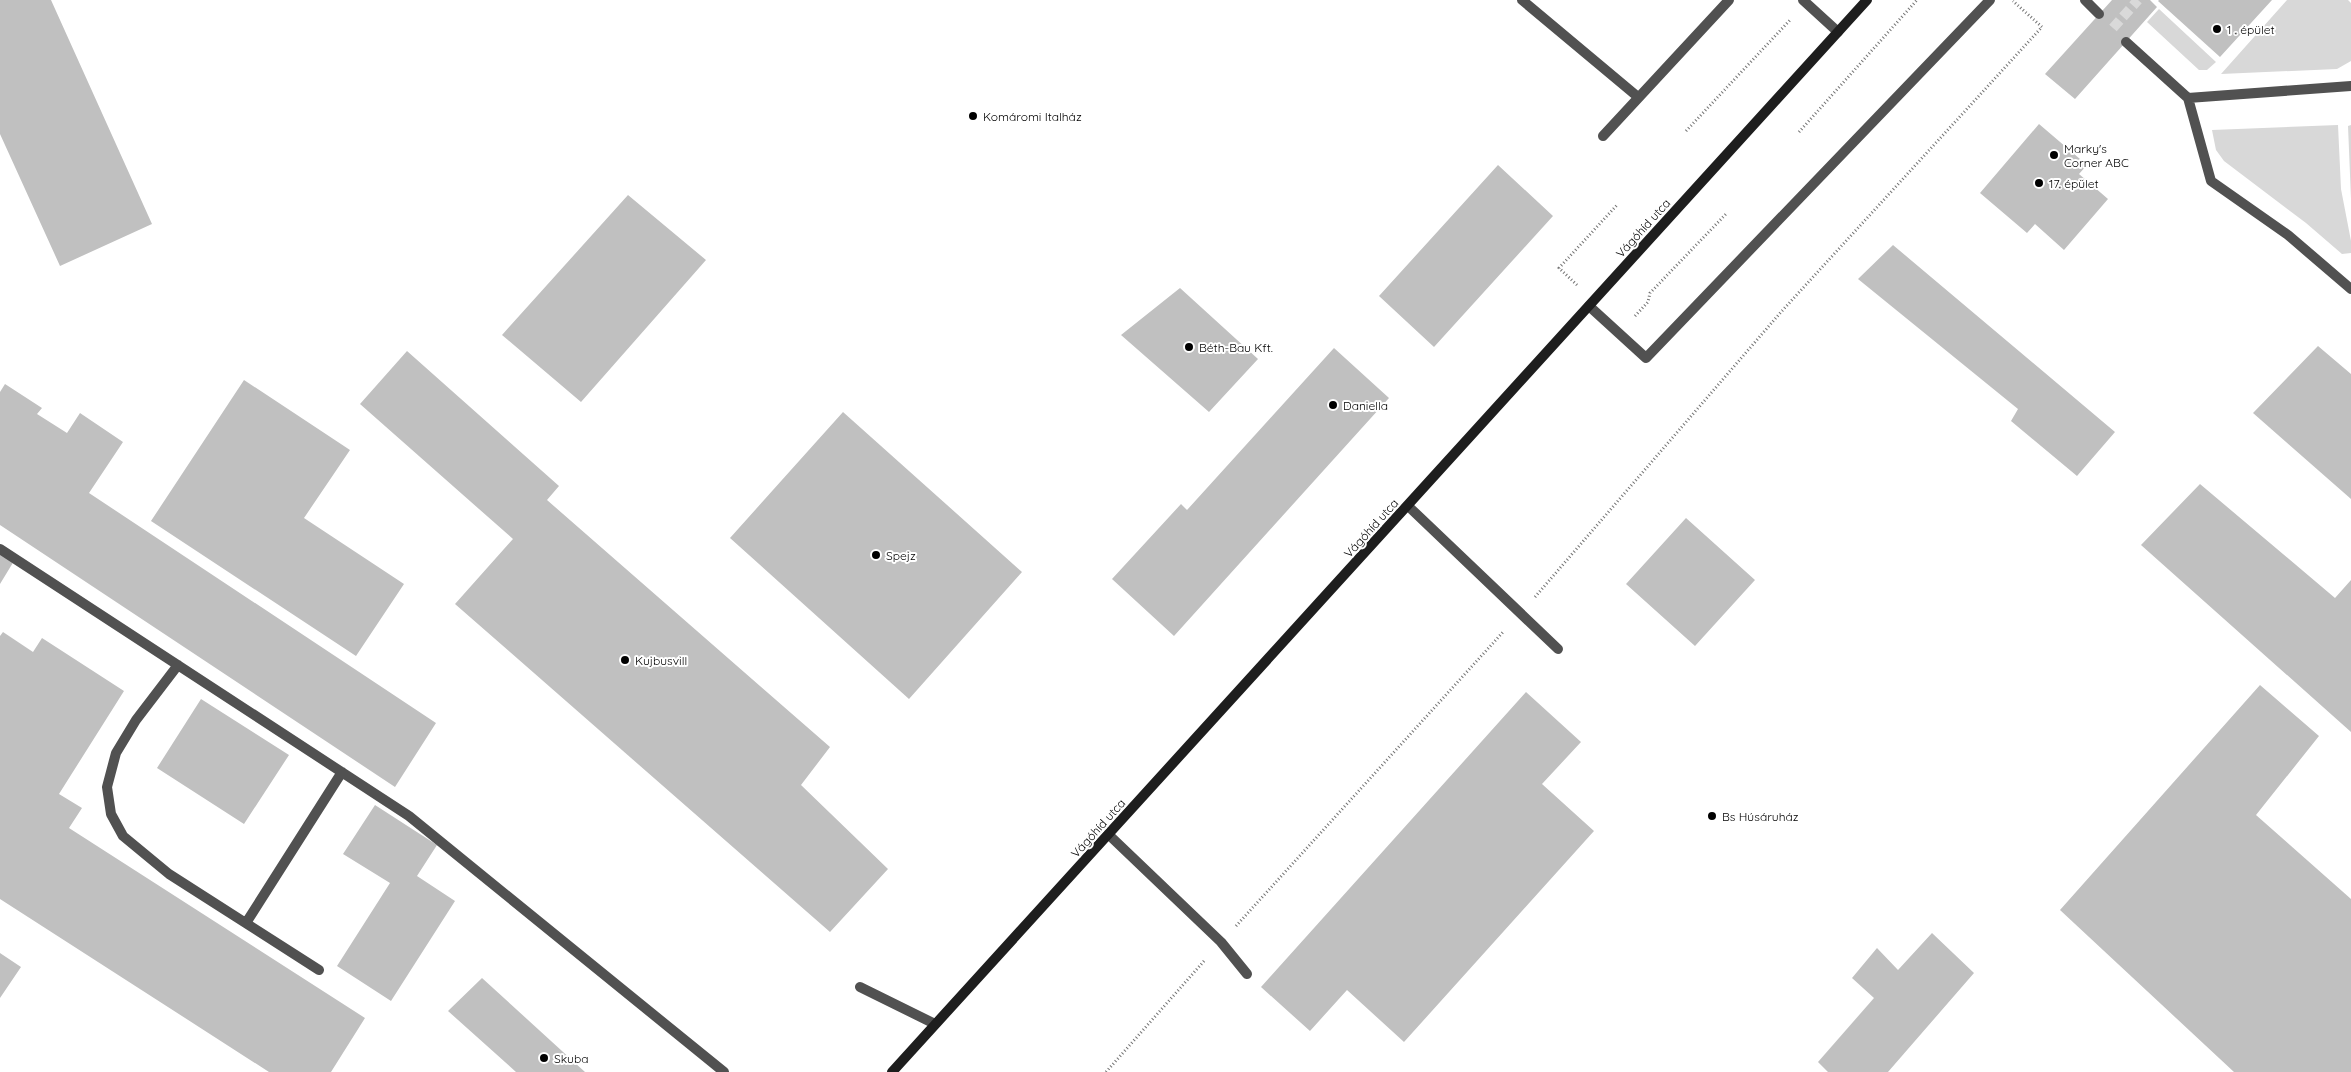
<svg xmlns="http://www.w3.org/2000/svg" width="2351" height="1072" viewBox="0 0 2351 1072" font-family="Quicksand,sans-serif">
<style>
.green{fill:#d8d8d8}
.building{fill:#c0c0c0}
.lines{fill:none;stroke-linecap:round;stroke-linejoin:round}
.pedestrian-tunnel{stroke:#d9d9d9;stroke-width:10;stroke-dasharray:10 5;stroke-linecap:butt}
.path{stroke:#737373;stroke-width:3;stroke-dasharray:1 2.5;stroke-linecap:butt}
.service{stroke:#515151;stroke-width:10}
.secondary{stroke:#1e1e1e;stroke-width:10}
.poi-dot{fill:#000;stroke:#fff;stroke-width:2}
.labels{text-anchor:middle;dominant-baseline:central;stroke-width:4;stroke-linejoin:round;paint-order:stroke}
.poi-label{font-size:12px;fill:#000;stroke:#fff;text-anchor:start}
.street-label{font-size:12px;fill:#000;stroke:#fff}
</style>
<rect width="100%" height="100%" fill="#fff"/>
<!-- green -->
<path class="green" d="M 2287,0 L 2348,0 L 2351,3 L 2351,61 L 2337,69 L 2221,74 Z
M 2159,9 L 2216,62 L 2207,70 L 2199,70 L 2147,22 Z
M 2338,125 L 2341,189 L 2351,241 L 2351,253 L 2342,254 L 2306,223 L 2224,161 L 2216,150 L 2212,130 Z
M 2351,125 L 2351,199 L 2348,126 Z"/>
<!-- building -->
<path class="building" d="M 0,0 L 51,0 L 152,224 L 60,266 L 0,134 Z
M 2112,0 L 2150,0 L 2157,7 L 2075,99 L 2045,74 Z
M 2159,0 L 2272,0 L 2220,57 L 2158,1 Z
M 2039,124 L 2087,165 L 2079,174 L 2108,199 L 2064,250 L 2035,224 L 2027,233 L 1980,193 Z
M 1498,165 L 1553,216 L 1434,347 L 1379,296 Z
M 628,195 L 706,260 L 581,402 L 502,335 Z
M 1893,245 L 2115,432 L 2077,476 L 2011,421 L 2018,409 L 1858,279 Z
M 1180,288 L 1258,359 L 1209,412 L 1121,335 Z
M 2318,346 L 2351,374 L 2351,499 L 2253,413 Z
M 1334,348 L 1389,398 L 1174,636 L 1112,579 L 1181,504 L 1187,510 Z
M 407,351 L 559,486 L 547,500 L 830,747 L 801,785 L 888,869 L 830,932 L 455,604 L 513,539 L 360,404 Z
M 244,380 L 350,450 L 304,518 L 404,584 L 356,656 L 151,521 Z
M 5,384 L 42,408 L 37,414 L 67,433 L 80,413 L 123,442 L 89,493 L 436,723 L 395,787 L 0,525 L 0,392 Z
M 843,412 L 1022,572 L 909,699 L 730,538 Z
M 2200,484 L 2335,598 L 2351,580 L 2351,732 L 2141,545 Z
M 1686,518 L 1755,580 L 1695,646 L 1626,584 Z
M 0,552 L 14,561 L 0,584 Z
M 3,632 L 33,652 L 42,638 L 124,691 L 59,794 L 82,808 L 69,828 L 365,1018 L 331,1072 L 269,1072 L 0,899 L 0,636 Z
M 2260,685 L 2319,736 L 2256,815 L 2351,899 L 2351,1072 L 2234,1072 L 2060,910 Z
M 1526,692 L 1581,742 L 1542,784 L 1594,831 L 1404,1042 L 1347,990 L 1310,1031 L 1261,987 Z
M 201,699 L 289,755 L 244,824 L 157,768 Z
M 375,805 L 437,845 L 417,876 L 455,901 L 391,1001 L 337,966 L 390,883 L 343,854 Z
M 1932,933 L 1974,973 L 1888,1072 L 1828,1072 L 1818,1062 L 1874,998 L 1852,978 L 1877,948 L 1898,970 Z
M 0,953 L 21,967 L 0,998 Z
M 482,978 L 585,1072 L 516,1072 L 448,1011 Z"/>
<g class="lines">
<!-- pedestrian-tunnel -->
<path class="pedestrian-tunnel" d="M 2113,28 L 2138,0"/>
<!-- path -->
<path class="path" d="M 1686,131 L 1791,19
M 1799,132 L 1917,0
M 1577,285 L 1559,268 L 1617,205
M 1635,316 L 1648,302 L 1650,293 L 1726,214
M 1535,597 L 1781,312 L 2042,27 L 2013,1
M 1236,926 L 1504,631
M 1106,1072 L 1205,960"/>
<!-- service -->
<path class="service" d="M 1522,0 L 1638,97
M 1803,0 L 1838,32
M 2085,0 L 2099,14
M 2126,42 L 2188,98 L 2211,181 L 2288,235 L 2351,289
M 2188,98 L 2351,86
M 1603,136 L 1729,0
M 1589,306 L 1646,358 L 1990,0
M 1408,506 L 1558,649
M 0,549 L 409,816 L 724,1072
M 178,665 L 136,720 L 116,753 L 107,787 L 111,814 L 123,836 L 169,874 L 319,970
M 1109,835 L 1221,942 L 1247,974
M 246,923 L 342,772
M 860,987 L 935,1024"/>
<!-- secondary -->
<path class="secondary" d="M 892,1072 L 1867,0"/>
</g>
<!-- markers -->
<g class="poi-dot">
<circle cx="2217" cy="29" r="5"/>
<circle cx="973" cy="116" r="5"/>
<circle cx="2054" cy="155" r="5"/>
<circle cx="2039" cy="183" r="5"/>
<circle cx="1189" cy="347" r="5"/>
<circle cx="1333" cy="405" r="5"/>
<circle cx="876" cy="555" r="5"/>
<circle cx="625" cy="660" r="5"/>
<circle cx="1712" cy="816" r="5"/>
<circle cx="544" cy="1058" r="5"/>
</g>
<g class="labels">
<!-- poi labels -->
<g class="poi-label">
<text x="2227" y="29">1 . épület</text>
<text x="983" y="116">Komáromi Italház</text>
<text x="2064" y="148">Marky's<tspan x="2064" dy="14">Corner ABC</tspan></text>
<text x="2049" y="183">17. épület</text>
<text x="1199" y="347">Béth-Bau Kft.</text>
<text x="1343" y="405">Daniella</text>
<text x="886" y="555">Spejz</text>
<text x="635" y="660">Kujbusvill</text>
<text x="1722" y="816">Bs Húsáruház</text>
<text x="554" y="1058">Skuba</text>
</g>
<!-- street labels -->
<g class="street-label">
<text transform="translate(1643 228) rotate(-48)">Vágóhíd utca</text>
<text transform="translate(1371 528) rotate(-48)">Vágóhíd utca</text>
<text transform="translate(1098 828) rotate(-48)">Vágóhíd utca</text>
</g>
</g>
</svg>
